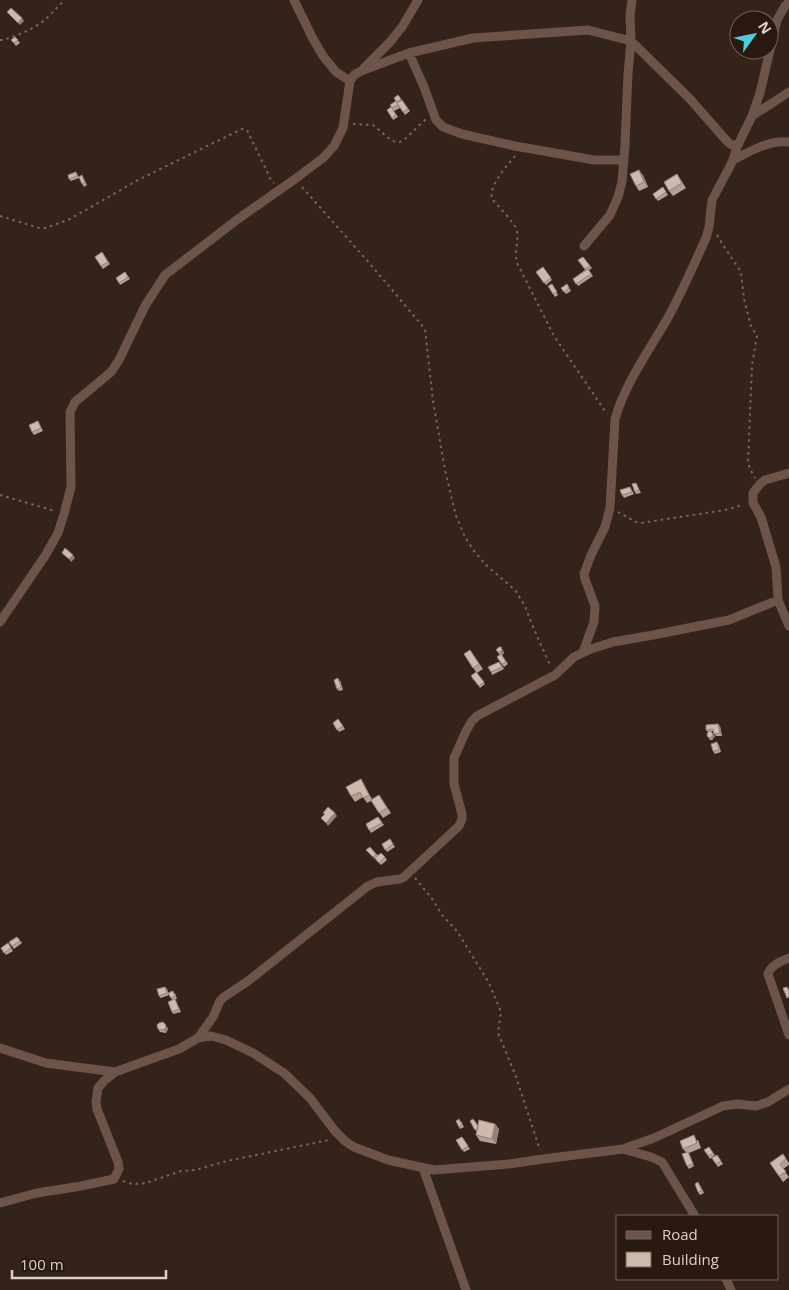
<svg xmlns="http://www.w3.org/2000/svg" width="789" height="1290" viewBox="0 0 789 1290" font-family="'Open Sans',sans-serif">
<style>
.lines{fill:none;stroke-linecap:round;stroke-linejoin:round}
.path{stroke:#766860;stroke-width:2;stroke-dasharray:2.5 4;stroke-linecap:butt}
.minor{stroke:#6c5448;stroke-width:9}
.wall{fill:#b29f95}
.shaded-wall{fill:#918279}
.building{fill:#cfb9ad;stroke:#918279}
</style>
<rect width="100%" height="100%" fill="#33231a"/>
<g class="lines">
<!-- path -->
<path class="path" d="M 0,40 L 3,40 C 19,35 35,29 48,17 C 54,11 59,5 65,0
M 353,124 L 373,125 L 392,141 L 400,142 L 405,139 L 426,119
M 515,156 C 507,166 488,186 492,199 C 498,206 515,223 517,231 C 519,241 514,252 517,263 L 554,336 L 607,414
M 302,187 L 371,265 L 425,329 L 433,401 L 445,470 L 456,516 L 465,537 L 474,551 L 486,565 L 515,590 L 525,606 L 533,627 L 550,665
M 0,216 L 39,228 L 46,228 L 70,219 L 138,180 L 242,129 L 247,130 L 271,180 L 274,183
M 717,235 L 725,248 L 741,272 L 744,299 L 751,326 L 757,336 L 752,365 L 748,462 L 750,469 L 755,478
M 0,495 L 55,511
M 618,512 L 636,522 L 641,523 L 725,510 L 743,505
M 415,878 L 433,900 L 442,915 L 457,931 L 489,983 L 501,1012 L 498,1033 L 515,1074 L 540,1150
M 123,1181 L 128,1183 L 136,1184 L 146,1183 L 181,1171 L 195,1170 L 227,1161 L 329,1140"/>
<!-- minor -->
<path class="minor" d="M 294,0 L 312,37 L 323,56 L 336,72 L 350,81
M 409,53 L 424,87 L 436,120 L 443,127 L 462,134 L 515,146 L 594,160 L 624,160
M 364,68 L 390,42 L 402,27 L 418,0
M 752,116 L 789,92
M 733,160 C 751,151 768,140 789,142
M 584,246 L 610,215 L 618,197 L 622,182 L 625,145 L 628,74 L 631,41 L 630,15 L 632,0
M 789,473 L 765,480 L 760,484 L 753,493 L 753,503 L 761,517 L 776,567 L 778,600 L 789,626
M 0,622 L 45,556 L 58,533 L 64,514 L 71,487 L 70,412 L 75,402 L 111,372 L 119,360 L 145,306 L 165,275 L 238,219 L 295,179 L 323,158 L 334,146 L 343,128 L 350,81 L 354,75 L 361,71 L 409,53 L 473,38 L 588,30 L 631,41 L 690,99 L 725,139 L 730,144 L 737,147
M 583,652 L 594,622 L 595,606 L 585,579 L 584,574 L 591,555 L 605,527 L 610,508 L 615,419 C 625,384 648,352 666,321 C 681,295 693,266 706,238 L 709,227 L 712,200 L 728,170 L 733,160 L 737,147 L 752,116 L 760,93 L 777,20 L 785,6 L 789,2
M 789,958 C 780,962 771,965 768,974 L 789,1035
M 198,1038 L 213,1017 L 220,1001 L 224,997 L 248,981 L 368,886 L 377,882 L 400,879 L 404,877 L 459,826 L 462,819 L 462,814 L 454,784 L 454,758 L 466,731 L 472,721 L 477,716 L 555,675 L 574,657 L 591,649 L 613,642 L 653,635 L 729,620 L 778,600
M 0,1048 L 46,1063 L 115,1072
M 623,1149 L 651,1157 L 662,1162 L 695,1216
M 423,1168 L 466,1290
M 0,1203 L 37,1193 L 81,1186 L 114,1179 L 119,1169 L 118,1162 L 97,1109 L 96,1101 L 98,1088 L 104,1081 L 115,1072 L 179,1049 L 198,1038 L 211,1036 L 226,1040 L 253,1053 L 284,1073 L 310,1098 L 335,1131 L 345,1141 L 354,1147 L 388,1160 L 434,1170 L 509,1164 L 543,1159 L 623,1149 L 654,1138 L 723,1106 L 737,1104 L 756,1106 L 768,1102 L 789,1089
M 726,1279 L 731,1290"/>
</g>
<!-- wall -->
<path class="wall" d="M 15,37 L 20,43 L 16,46 L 11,40 Z
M 398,95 L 410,111 L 405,115 L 394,98 Z
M 396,101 L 400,108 L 394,111 L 398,117 L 393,120 L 392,118 L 391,107 Z
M 76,172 L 79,177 L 82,175 L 87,185 L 84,187 L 79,178 L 71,181 L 69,179 Z
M 677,174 L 686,188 L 673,196 L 669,191 Z
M 643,175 L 648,187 L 639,191 L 636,186 Z
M 663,187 L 668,195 L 658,201 L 653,194 Z
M 102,252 L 110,264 L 103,269 L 95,257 Z
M 583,257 L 592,268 L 589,270 L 593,276 L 578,286 L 573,279 L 585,270 L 578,260 Z
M 543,267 L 552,280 L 546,285 L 536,272 Z
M 125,272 L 130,279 L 120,285 L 119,283 Z
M 552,284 L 558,295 L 555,297 L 553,294 Z
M 567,284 L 571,291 L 566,294 L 561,288 Z
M 38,421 L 43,431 L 34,435 L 32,432 Z
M 636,483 L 641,493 L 636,494 L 635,492 Z
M 630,487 L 634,494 L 624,498 L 622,495 Z
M 501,647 L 504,653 L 502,655 L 508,664 L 504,667 L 497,657 L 500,655 L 496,650 Z
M 470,650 L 483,669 L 477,673 L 485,684 L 480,688 L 471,676 L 476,672 L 464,654 Z
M 501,664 L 504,669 L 492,675 L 491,672 Z
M 340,680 L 343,690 L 339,691 L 337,689 Z
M 338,719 L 345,729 L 339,732 L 333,723 Z
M 720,726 L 722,736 L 716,736 L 713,731 L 711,732 L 715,736 L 712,740 L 710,740 L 707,735 L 708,732 L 706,730 Z
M 717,742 L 719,745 L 721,752 L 715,754 L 713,751 Z
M 364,785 L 372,799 L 379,795 L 391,813 L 383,818 L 371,801 L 367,803 L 363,797 L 355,802 L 351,796 Z
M 378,817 L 384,825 L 371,833 L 366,824 Z
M 390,839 L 395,847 L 387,852 L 382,844 Z
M 366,850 L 376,854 L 378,855 L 385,857 L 387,860 L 381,865 Z
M 17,937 L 22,943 L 14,949 L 9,942 Z
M 8,943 L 13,951 L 6,955 L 1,948 Z
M 165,987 L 167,989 L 169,995 L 161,998 L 159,996 Z
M 175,993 L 177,999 L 175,999 L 181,1012 L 173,1014 L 172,1012 L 172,1000 L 171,998 Z
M 165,1024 L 168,1029 L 166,1033 L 160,1032 L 158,1029 Z
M 461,1121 L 464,1127 L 460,1129 L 459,1127 Z
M 470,1121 L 478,1126 L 495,1124 L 499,1129 L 496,1144 L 480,1141 L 476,1135 L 477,1132 Z
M 462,1137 L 470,1149 L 464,1152 L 456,1140 Z
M 698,1140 L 701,1148 L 689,1153 L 694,1166 L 689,1169 L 687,1166 L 686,1152 L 683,1149 Z
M 709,1147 L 715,1155 L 710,1159 L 704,1150 Z
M 783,1154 L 789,1163 L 789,1165 L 783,1169 L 789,1177 L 783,1182 L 770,1163 Z
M 717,1155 L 723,1164 L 718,1167 L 712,1158 Z
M 700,1185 L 704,1193 L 700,1195 L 698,1192 Z"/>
<!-- shaded-wall -->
<path class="shaded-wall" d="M 22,18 L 24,21 L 20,25 L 18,23 Z
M 639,170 L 643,175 L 648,187 L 644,182 Z
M 73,555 L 75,558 L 71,562 L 69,559 Z
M 501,647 L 504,653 L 502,655 L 500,652 Z
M 718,724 L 720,726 L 722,736 L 720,733 Z
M 713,734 L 715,736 L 712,740 L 711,738 Z
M 335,813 L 337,816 L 328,826 L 326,823 Z
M 165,1024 L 168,1029 L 166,1033 L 164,1030 Z
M 495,1124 L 499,1129 L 496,1144 L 492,1139 Z"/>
<!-- building -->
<path class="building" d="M 11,8 L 22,18 L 18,23 L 7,12 Z
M 15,37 L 18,40 L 14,43 L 11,40 Z
M 398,95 L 401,99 L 397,102 L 394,98 Z
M 402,100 L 408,109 L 403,112 L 397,103 Z
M 396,101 L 398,105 L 392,108 L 390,105 Z
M 391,107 L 396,115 L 392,118 L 387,110 Z
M 639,170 L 644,182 L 636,186 L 630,174 Z
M 76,172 L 77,176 L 69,179 L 68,175 Z
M 677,174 L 682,183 L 669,191 L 664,182 Z
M 82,175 L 85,183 L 82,184 L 79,177 Z
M 663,187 L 666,192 L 656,199 L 653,194 Z
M 102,252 L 108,262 L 101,266 L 95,257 Z
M 583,257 L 590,266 L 585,269 L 578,260 Z
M 543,267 L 551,278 L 544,283 L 536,272 Z
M 588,269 L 591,274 L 576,284 L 573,279 Z
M 125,272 L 128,277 L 119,283 L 116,278 Z
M 552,284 L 557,292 L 553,294 L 548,286 Z
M 567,284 L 569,288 L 564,292 L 561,288 Z
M 38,421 L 41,428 L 32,432 L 29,425 Z
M 636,483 L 639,490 L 635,492 L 632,484 Z
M 630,487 L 632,492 L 622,495 L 620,490 Z
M 65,548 L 73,555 L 69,559 L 62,553 Z
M 499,647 L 501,647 L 502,650 L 500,652 L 498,652 L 496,650 Z
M 470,650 L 479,664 L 473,668 L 464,654 Z
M 501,654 L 506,662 L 502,664 L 497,657 Z
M 499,662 L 502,667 L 491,672 L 488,667 Z
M 476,672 L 484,682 L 479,686 L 471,676 Z
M 338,678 L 341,687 L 337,689 L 334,680 Z
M 338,719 L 343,726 L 337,730 L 333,723 Z
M 718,724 L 720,733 L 714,734 L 713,729 L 706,730 L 706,725 Z
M 710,731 L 713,734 L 711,738 L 708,737 L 707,735 L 708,732 Z
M 717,742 L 719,750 L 713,751 L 711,744 Z
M 361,779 L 369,795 L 363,798 L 360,792 L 351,796 L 346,787 Z
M 379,795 L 387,808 L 379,813 L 371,800 Z
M 328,807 L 335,813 L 326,823 L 321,818 L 325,814 L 323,813 Z
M 378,817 L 382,823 L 369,830 L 366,824 Z
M 390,839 L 393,844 L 385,850 L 382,844 Z
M 370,847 L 376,854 L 373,857 L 366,850 Z
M 381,853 L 385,857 L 379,863 L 375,858 Z
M 17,937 L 20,941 L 12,946 L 9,942 Z
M 8,943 L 11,948 L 4,953 L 1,948 Z
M 165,987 L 167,993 L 159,996 L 157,989 Z
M 787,987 L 789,991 L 789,997 L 787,998 L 783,988 Z
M 173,991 L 175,996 L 171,998 L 168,993 Z
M 175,999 L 179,1009 L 172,1012 L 168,1002 Z
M 163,1022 L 165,1024 L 166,1027 L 164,1030 L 158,1029 L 157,1025 L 159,1023 Z
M 459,1119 L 462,1125 L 459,1127 L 456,1121 Z
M 473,1119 L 478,1126 L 478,1129 L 475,1130 L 470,1121 Z
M 479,1120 L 495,1124 L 492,1139 L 476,1135 Z
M 694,1135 L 697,1143 L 683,1149 L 680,1141 Z
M 462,1137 L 468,1146 L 462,1150 L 456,1140 Z
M 709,1147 L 713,1153 L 709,1156 L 704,1150 Z
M 688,1152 L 693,1164 L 687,1166 L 682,1154 Z
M 783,1154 L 786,1159 L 780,1164 L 786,1172 L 779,1176 L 770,1163 Z
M 717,1155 L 721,1161 L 716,1164 L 712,1158 Z
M 698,1182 L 702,1191 L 698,1192 L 695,1184 Z"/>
<!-- legend -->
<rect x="616" y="1215" width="162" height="65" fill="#291910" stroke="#70625a"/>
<rect x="626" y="1231" width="25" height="8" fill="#6c5448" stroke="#70625a"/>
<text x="662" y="1240" font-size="15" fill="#dbd0ca">Road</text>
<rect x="626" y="1252" width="25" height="15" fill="#cfb9ad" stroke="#70625a"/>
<text x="662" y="1265" font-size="15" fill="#dbd0ca">Building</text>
<!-- north arrow -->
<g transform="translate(754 35) rotate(57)"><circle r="24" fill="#291910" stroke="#70625a"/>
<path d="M0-4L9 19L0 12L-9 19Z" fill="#52cbd9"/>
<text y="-8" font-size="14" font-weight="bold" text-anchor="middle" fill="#dbd0ca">N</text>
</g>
<!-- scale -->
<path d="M12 1270v8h154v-8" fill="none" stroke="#dbd0ca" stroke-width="2.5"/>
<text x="20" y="1270" font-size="15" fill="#dbd0ca" stroke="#291910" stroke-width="4" paint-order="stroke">100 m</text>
</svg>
